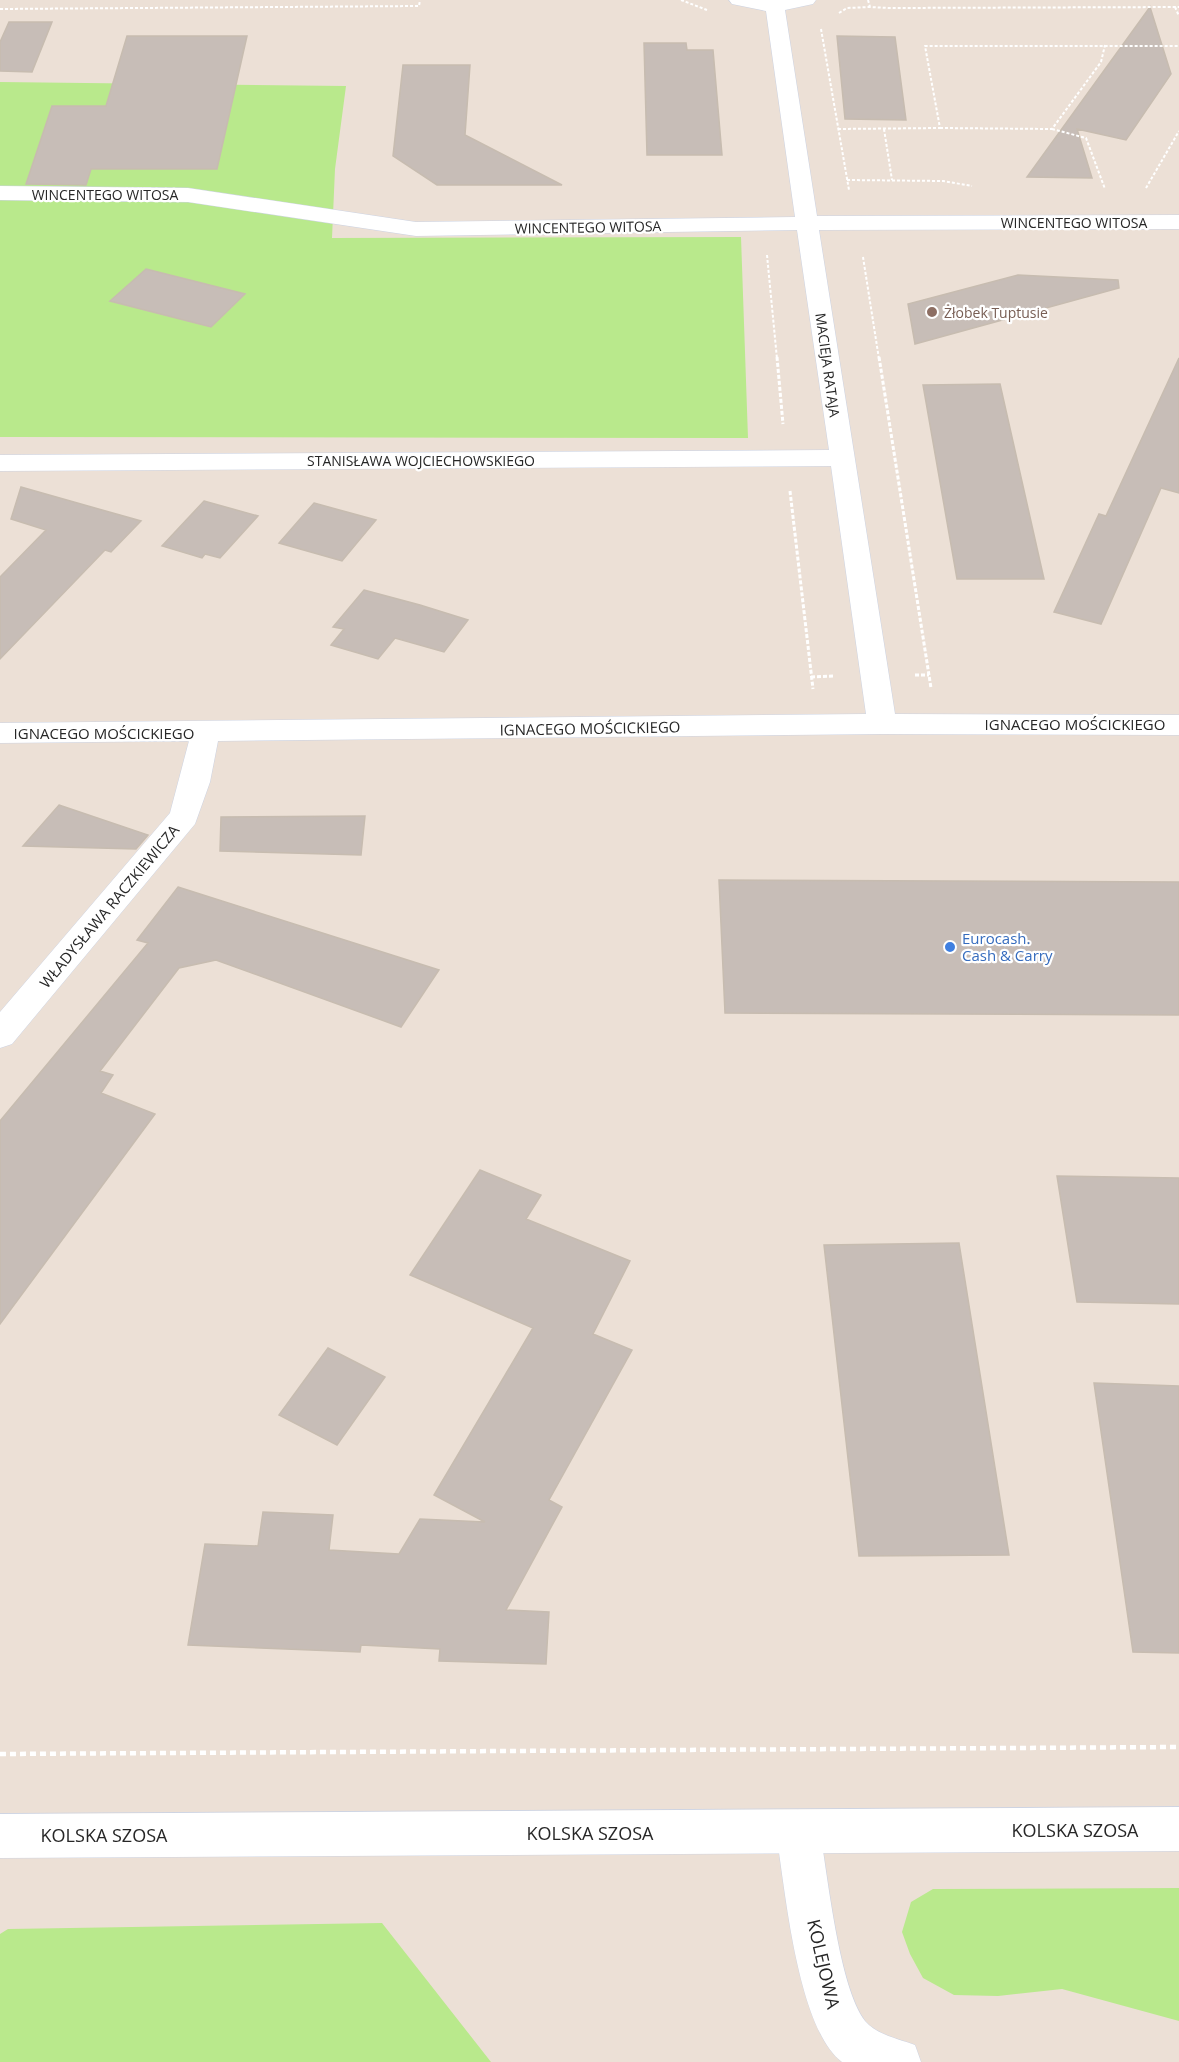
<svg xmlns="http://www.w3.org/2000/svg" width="1179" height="2062" viewBox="0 0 1179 2062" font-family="'Open Sans',sans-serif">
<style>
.green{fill:#b9e98c}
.building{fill:#c7bdb7;stroke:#c7bcb0;stroke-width:1.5}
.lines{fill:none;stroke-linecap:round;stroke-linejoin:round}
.street-casing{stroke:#ccd3e3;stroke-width:1}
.secondary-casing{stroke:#ccd3e3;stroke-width:1}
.path-far2{stroke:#fff;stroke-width:2;stroke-dasharray:3 2;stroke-linecap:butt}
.path-far1{stroke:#fff;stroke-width:3;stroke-dasharray:4 2;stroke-linecap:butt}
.path{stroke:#fff;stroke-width:4.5;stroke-dasharray:6 4;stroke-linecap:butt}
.street{fill:#fff;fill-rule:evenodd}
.secondary{fill:#fff;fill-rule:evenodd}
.education-dot{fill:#8d6e63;stroke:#fff;stroke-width:2}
.shop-dot{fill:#3f7fe0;stroke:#fff;stroke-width:2}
.labels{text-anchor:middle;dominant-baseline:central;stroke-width:4.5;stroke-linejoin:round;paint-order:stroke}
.far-street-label{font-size:14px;fill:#272727;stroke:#fff}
.far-education-label{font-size:14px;fill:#785e54;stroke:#fff;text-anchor:start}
.street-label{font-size:15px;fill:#272727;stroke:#fff}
.shop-label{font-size:15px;fill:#366cbe;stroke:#fff;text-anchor:start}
.near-street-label{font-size:18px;fill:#272727;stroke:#fff}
</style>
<rect width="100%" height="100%" fill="#ece0d6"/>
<!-- green -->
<path class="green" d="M 0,82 L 346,86 L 335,169 L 332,238 L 741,237 L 748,438 L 0,437 Z
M 1179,1888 L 1179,2021 L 1062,1989 L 998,1996 L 954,1995 L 923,1978 L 910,1954 L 902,1932 L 911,1902 L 933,1889 Z
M 382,1923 L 491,2062 L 0,2062 L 0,1934 L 8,1929 Z"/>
<!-- building -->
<path class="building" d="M 1150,7 L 1171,74 L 1126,140 L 1077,129 L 1092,178 L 1027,177 Z
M 9,22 L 52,22 L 32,72 L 0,71 L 0,42 Z
M 127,36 L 247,36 L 217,169 L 91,169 L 86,185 L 26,184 L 52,106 L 106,106 Z
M 837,36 L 895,37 L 906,120 L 845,119 Z
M 644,43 L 686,43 L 687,50 L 713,50 L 722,155 L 647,155 Z
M 403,65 L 470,65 L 465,135 L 562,185 L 437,185 L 393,156 Z
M 146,269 L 245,294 L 211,327 L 110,301 Z
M 1018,275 L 1118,280 L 1119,288 L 915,344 L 908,304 Z
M 1179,358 L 1179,493 L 1161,488 L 1101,624 L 1054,612 L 1099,514 L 1106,516 Z
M 1000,384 L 1044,579 L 957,579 L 923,385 Z
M 21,487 L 141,521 L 111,552 L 105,550 L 0,659 L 0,577 L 46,530 L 11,519 Z
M 204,501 L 258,516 L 220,558 L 205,554 L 202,558 L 162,546 Z
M 314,503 L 376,520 L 342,561 L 279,543 Z
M 364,590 L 420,605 L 468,620 L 444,652 L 395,638 L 378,659 L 331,645 L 344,629 L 333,627 Z
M 59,805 L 148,835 L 136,849 L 23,846 Z
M 365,816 L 361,855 L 220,851 L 221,817 Z
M 719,880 L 1179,882 L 1179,1015 L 725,1013 Z
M 178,887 L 439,970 L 401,1027 L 216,960 L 179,968 L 100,1071 L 113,1075 L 101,1093 L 155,1114 L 0,1324 L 0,1121 L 148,943 L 137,940 Z
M 480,1170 L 541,1195 L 526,1219 L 630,1261 L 593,1334 L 632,1350 L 549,1500 L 562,1507 L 506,1610 L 549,1612 L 546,1664 L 439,1661 L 440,1649 L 361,1645 L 360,1652 L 188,1645 L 205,1544 L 258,1546 L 263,1512 L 333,1515 L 329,1550 L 399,1554 L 420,1519 L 485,1522 L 434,1495 L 533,1328 L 410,1275 Z
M 1057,1176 L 1179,1178 L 1179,1304 L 1077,1302 Z
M 959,1243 L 1009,1555 L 859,1556 L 824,1245 Z
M 328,1348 L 385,1377 L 337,1445 L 279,1415 Z
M 1094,1383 L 1179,1386 L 1179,1653 L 1133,1652 Z"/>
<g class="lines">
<defs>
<path id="street" d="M 729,0 L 816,0 L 813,4 L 785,10 L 817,216 L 1179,215 L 1179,229 L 819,230 L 895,714 L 1179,715 L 1179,735 L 882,734 L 218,741 L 210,782 L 195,824 L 12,1044 L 0,1048 L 0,1012 L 170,813 L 189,741 L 0,743 L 0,723 L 866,714 L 831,466 L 0,471 L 0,455 L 829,450 L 797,230 L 416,236 L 188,202 L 0,200 L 0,186 L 188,188 L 416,222 L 795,217 L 766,11 L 732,4 Z
M 798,1810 L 813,1817 L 820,1832 C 828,1877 839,1987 865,2021 C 877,2035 899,2039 915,2045 L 921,2062 L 842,2062 C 797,2028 785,1887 776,1832 L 783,1817 Z"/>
<path id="secondary" d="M 1179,1807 L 1179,1851 L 0,1858 L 0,1814 Z"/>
</defs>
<!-- street casing -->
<use href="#street" class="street-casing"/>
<!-- secondary casing -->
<use href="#secondary" class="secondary-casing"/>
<!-- path-far2 -->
<path class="path-far2" d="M 681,0 L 707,10
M 868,0 L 870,7 L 890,8 L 1179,7
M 1175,7 L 1179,16
M 0,9 L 419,6 L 420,0
M 839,13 L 847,8 L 870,7
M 821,29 L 849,190
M 940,128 L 1052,129 L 1101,62 L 1105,45
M 838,129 L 940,128 L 925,46 L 1179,46
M 884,129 L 892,180
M 1052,129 L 1086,138 L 1105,189
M 847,180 L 943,181 L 972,186
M 1146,188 L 1179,131
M 767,255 L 777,359
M 863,257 L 879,359"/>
<!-- path-far1 -->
<path class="path-far1" d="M 777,357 L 783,424
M 879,357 L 931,688
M 790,491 L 813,689
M 915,675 L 929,675
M 811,677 L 835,676"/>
<!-- path -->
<path class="path" d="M 0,1754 L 1179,1747"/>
<!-- street -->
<use href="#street" class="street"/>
<!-- secondary -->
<use href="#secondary" class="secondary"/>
</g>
<!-- markers -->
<circle class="education-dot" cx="932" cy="312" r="6"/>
<circle class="shop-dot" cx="950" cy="947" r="6"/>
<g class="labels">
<!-- far-street labels -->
<g class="far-street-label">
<text x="105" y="194">WINCENTEGO WITOSA</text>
<text x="1074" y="222">WINCENTEGO WITOSA</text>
<text transform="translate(588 227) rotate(-1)">WINCENTEGO WITOSA</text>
<text transform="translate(828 365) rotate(82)">MACIEJA RATAJA</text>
<text x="421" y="460">STANISŁAWA WOJCIECHOWSKIEGO</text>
</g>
<!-- far-education labels -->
<g class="far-education-label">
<text x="944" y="312">Żłobek Tuptusie</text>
</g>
<!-- street labels -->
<g class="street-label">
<text x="1075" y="724">IGNACEGO MOŚCICKIEGO</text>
<text transform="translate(590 728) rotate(-1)">IGNACEGO MOŚCICKIEGO</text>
<text x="104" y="733">IGNACEGO MOŚCICKIEGO</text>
<text transform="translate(109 906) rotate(-50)">WŁADYSŁAWA RACZKIEWICZA</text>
</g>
<!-- shop labels -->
<g class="shop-label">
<text x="962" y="938">Eurocash.<tspan x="962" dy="17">Cash &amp; Carry</tspan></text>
</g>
<!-- near-street labels -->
<g class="near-street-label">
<text x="1075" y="1830">KOLSKA SZOSA</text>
<text x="590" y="1833">KOLSKA SZOSA</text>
<text x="104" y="1835">KOLSKA SZOSA</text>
<text transform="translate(824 1964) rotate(77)">KOLEJOWA</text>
</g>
</g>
</svg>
